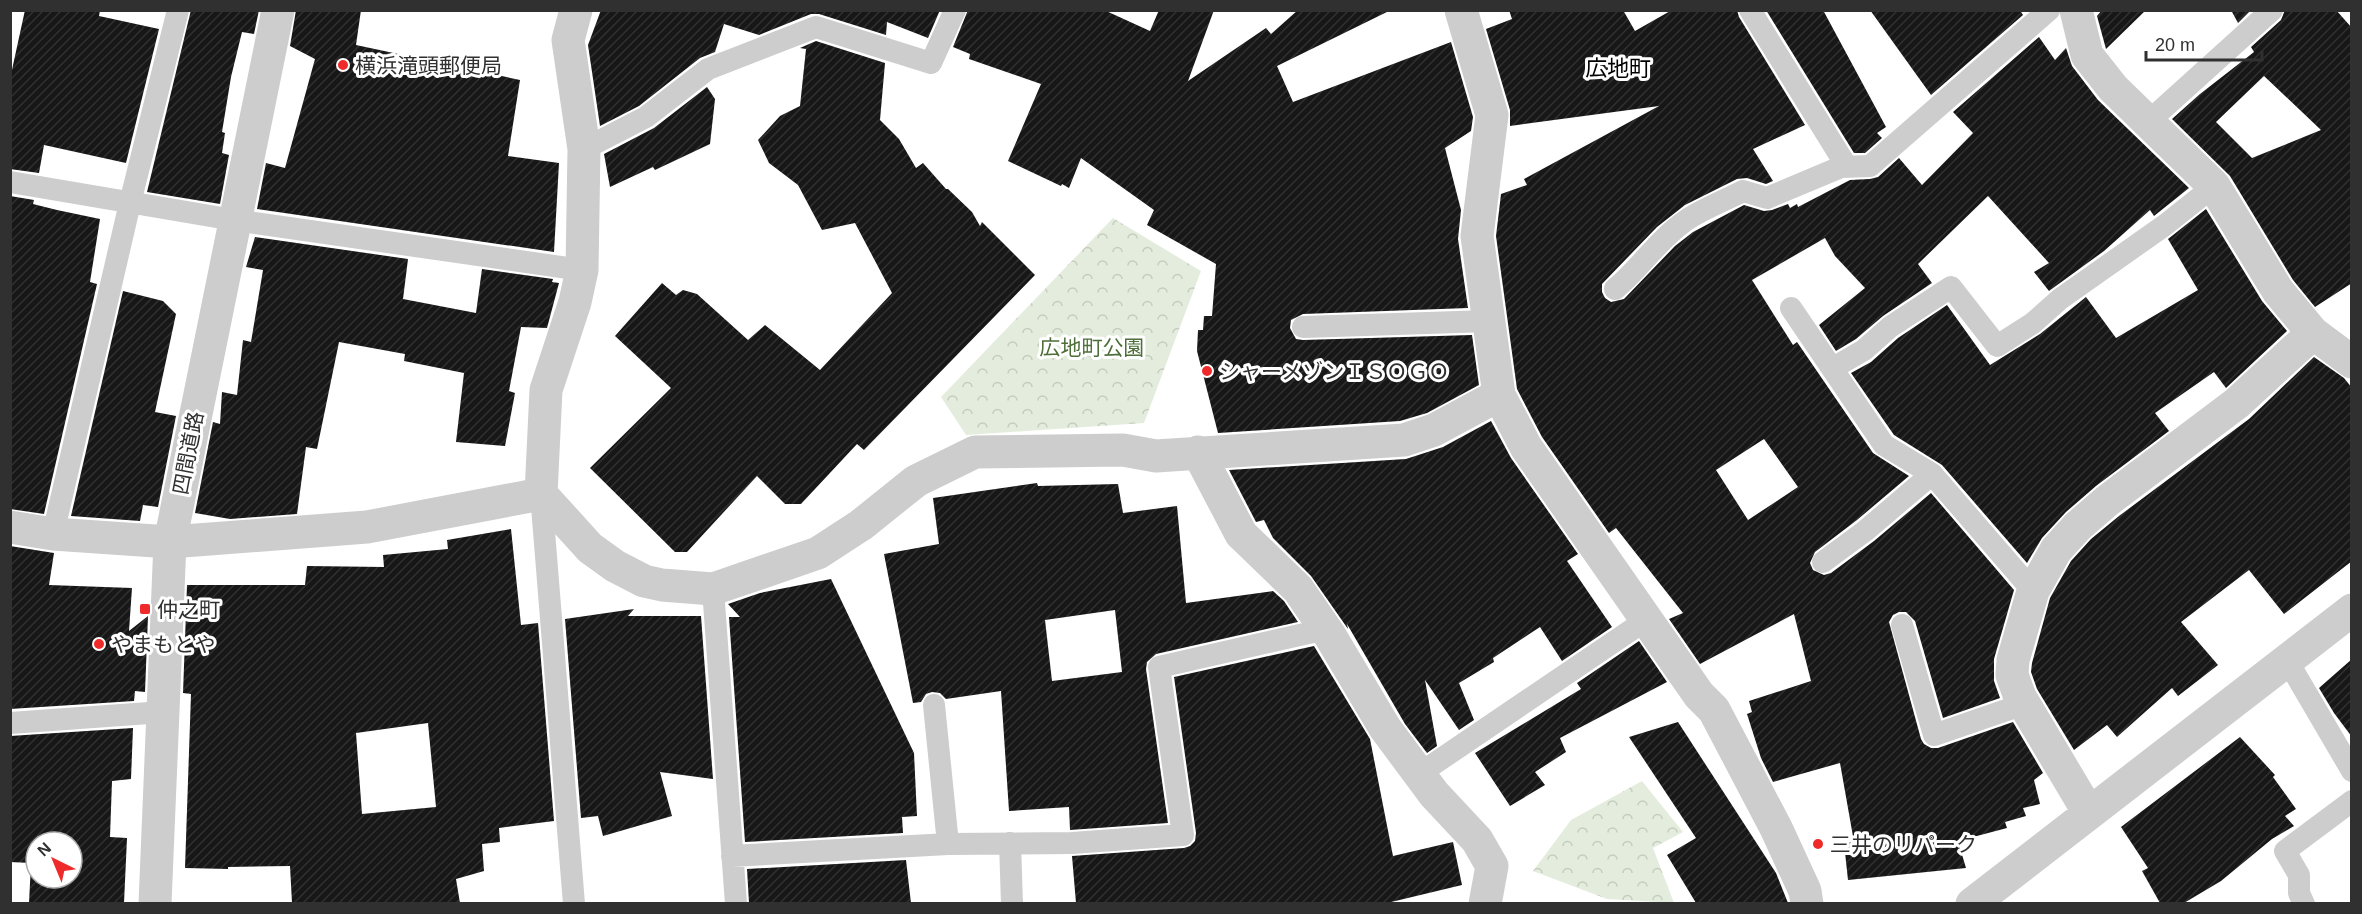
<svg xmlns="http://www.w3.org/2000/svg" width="2362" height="914" viewBox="0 0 2362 914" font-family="Arial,'Noto Sans JP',sans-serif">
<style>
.forest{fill:url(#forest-crowns)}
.building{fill:url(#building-hatch);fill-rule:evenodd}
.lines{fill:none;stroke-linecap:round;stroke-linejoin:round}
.service{stroke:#cdcdcd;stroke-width:22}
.minor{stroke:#cdcdcd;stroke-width:33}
.poi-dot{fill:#ee2b2a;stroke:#fff;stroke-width:2}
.labels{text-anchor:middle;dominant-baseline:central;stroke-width:6;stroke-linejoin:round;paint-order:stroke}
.poi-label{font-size:21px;fill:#303030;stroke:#fff;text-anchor:start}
.park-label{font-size:21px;fill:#4e6e3a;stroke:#fff}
.street-label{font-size:21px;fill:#303030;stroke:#fff}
.neighbourhood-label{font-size:22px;fill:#000;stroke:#fff}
</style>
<defs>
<pattern id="forest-crowns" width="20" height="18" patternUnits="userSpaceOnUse" patternTransform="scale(1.5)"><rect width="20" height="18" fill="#e4eddd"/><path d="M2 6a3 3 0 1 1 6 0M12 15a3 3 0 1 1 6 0" fill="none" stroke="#c4ccbe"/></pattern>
<pattern id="building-hatch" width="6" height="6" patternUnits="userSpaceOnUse" patternTransform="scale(1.5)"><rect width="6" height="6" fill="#171717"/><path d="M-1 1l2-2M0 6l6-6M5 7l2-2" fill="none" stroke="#303030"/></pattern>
</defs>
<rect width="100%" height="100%" fill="#fff"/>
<!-- forest -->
<path class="forest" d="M 1113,218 L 1201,271 L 1144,423 L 966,435 L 941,397 Z
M 1642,781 L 1683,832 L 1653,848 L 1674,903 L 1607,899 L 1533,871 L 1571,820 Z"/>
<!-- building -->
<path class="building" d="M 25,10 L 100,10 L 99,16 L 159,29 L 126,163 L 44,145 L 39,173 L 10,169 L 10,79 Z
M 191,10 L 259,10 L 254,34 L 242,32 L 231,77 L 222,132 L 225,133 L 222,153 L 229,155 L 220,204 L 147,192 Z
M 296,10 L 361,10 L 356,45 L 520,80 L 508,156 L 559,163 L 554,252 L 257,209 L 266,163 L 285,168 L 315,59 L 290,46 Z
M 601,10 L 940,10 L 928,38 L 887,22 L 886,35 L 819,14 L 811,14 L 759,35 L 724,24 L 715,52 L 700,58 L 639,106 L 600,126 L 588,45 Z
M 968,10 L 1104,10 L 1150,31 L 1159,10 L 1214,10 L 1188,81 L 1266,28 L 1271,34 L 1298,10 L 1391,10 L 1277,66 L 1293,102 L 1451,42 L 1473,117 L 1471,131 L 1445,148 L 1461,210 L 1458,239 L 1468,308 L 1303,314 L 1291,320 L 1290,328 L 1296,339 L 1303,340 L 1472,335 L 1479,385 L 1427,413 L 1400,421 L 1218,433 L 1197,351 L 1198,330 L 1203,330 L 1204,316 L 1212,316 L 1216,264 L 1147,225 L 1154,210 L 1081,158 L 1069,188 L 1062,184 L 1061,186 L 1008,161 L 1041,84 L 969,59 L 970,54 L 953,47 Z
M 1509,10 L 1623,10 L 1635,31 L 1672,10 L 1737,10 L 1739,17 L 1805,125 L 1753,149 L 1773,181 L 1766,184 L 1747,178 L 1737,179 L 1685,205 L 1657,227 L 1602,284 L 1602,292 L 1605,298 L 1611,302 L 1624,299 L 1675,246 L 1693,232 L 1744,205 L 1764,211 L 1772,210 L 1788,204 L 1790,208 L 1797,204 L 1798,207 L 1850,180 L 1870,179 L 1878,177 L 1899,158 L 1922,185 L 1973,133 L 1953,112 L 2039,37 L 2055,60 L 2066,48 L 2072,66 L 2098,100 L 2189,188 L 2154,216 L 2150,210 L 2104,251 L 2049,291 L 2034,272 L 2049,263 L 1988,196 L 1918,264 L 1932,283 L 1883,316 L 1856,339 L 1836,351 L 1819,325 L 1865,288 L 1835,256 L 1825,238 L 1752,280 L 1793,345 L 1797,342 L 1873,453 L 1909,476 L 1857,520 L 1815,552 L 1810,563 L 1813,570 L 1824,575 L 1831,573 L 1874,541 L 1931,493 L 2014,590 L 1994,659 L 1994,681 L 2000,698 L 1943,718 L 1915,621 L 1906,612 L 1899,612 L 1893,615 L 1889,622 L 1921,739 L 1924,744 L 1931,748 L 1938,748 L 2013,722 L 2043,773 L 2034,780 L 2040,804 L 2023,808 L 2026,816 L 2005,822 L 2007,828 L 1958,841 L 1966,868 L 1848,880 L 1844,843 L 1854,842 L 1840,763 L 1773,782 L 1761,758 L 1747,714 L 1752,712 L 1749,701 L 1811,681 L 1794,614 L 1700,664 L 1669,619 L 1683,613 L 1616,528 L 1609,533 L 1542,437 L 1517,389 L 1496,236 L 1501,194 L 1527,185 L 1524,179 L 1659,106 L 1510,126 L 1510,110 L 1486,29 L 1512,19 ZM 1764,439 L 1798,487 L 1748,520 L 1716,470 Z
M 1766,10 L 1823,10 L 1886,127 L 1877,133 L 1882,138 L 1865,153 L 1854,153 Z
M 1870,10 L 2020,10 L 2023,15 L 1931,95 Z
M 2102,10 L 2146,10 L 2106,49 L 2097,16 Z
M 2231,10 L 2251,10 L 2238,23 Z
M 2285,10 L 2336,10 L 2352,28 L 2352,283 L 2315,307 L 2293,280 L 2230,176 L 2172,119 L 2200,94 L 2254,52 L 2251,47 L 2281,20 ZM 2264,76 L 2321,130 L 2252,158 L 2216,122 Z
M 816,41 L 885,63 L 880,120 L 899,139 L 916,168 L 923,163 L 946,189 L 948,189 L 972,212 L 980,226 L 982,222 L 1035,275 L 864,450 L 857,444 L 801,504 L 785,504 L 757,476 L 687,552 L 675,552 L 590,468 L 671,388 L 615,336 L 662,283 L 676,295 L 683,290 L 697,294 L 748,340 L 765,325 L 820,370 L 892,293 L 855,223 L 822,230 L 798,185 L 769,163 L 758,140 L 780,116 L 800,106 L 806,49 L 800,48 Z
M 707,87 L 715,99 L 710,144 L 655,170 L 653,167 L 610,187 L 604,154 L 654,128 Z
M 10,196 L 34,200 L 33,204 L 57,210 L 100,219 L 90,282 L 97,284 L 44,514 L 10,509 Z
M 2206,209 L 2262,301 L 2287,331 L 2226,388 L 2214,372 L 2155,413 L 2169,431 L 2096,486 L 2066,512 L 2042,538 L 2027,563 L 1942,465 L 1894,435 L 1851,373 L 1871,362 L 1898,338 L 1947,305 L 1990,365 L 2040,334 L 2086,297 L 2116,338 L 2198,290 L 2168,239 Z
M 255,237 L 408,259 L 403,299 L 476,313 L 482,269 L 553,279 L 552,282 L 559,283 L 547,328 L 521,327 L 509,391 L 515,393 L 505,446 L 456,442 L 464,373 L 404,361 L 405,354 L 339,342 L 317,449 L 306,447 L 297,514 L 230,519 L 195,513 L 213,422 L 220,424 L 222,392 L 237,395 L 243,340 L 251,342 L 263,270 L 246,267 Z
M 123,291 L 163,301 L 176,314 L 155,412 L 176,416 L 158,507 L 143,505 L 140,521 L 71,516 Z
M 2314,357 L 2344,378 L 2352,388 L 2352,561 L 2284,614 L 2249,570 L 2181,622 L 2218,665 L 2178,696 L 2172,688 L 2117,737 L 2107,725 L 2074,750 L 2037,689 L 2031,672 L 2032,663 L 2050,598 L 2071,561 L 2091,539 L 2119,516 L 2249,419 Z
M 1491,421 L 1511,458 L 1578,554 L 1567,561 L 1612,627 L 1562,661 L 1540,627 L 1493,658 L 1494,662 L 1459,683 L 1474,720 L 1459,730 L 1425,680 L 1437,746 L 1427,753 L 1405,724 L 1347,624 L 1348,629 L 1311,576 L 1273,538 L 1264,520 L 1256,522 L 1229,470 L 1406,459 L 1443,447 Z
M 1037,483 L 1038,486 L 1118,484 L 1123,513 L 1177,506 L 1186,603 L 1273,591 L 1284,601 L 1298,622 L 1156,654 L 1147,662 L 1146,669 L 1168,823 L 1070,830 L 1069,807 L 1009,811 L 1001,691 L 946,699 L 940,693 L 932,692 L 926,694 L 921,702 L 913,703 L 884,554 L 939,544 L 933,498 ZM 1115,610 L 1122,672 L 1052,681 L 1045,620 Z
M 511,529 L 521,625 L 538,623 L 554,821 L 499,828 L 500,842 L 482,844 L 484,871 L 456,879 L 460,903 L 292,903 L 290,866 L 228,867 L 228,869 L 185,868 L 191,694 L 183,693 L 187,585 L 305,585 L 307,566 L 384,567 L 383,555 L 448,549 L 447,540 ZM 428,723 L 436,807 L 362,814 L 356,733 Z
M 10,546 L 54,553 L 49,585 L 132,588 L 129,631 L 148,616 L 145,692 L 135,691 L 134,701 L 10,709 Z
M 831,579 L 914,753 L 917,816 L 902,817 L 903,833 L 745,842 L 729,617 L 740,617 L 728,604 L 760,593 Z
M 634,609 L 628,616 L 701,616 L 713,779 L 660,772 L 672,816 L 603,836 L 598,816 L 581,818 L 565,619 Z
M 1639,641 L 1667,682 L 1560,738 L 1566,752 L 1535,772 L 1545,785 L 1510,806 L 1475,753 L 1581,689 L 1577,683 Z
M 1314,646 L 1370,739 L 1393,856 L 1453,842 L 1462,885 L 1387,903 L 1076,903 L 1072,856 L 1184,848 L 1190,846 L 1195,841 L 1196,833 L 1174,677 Z
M 2352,659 L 2352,737 L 2334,713 L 2319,688 Z
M 1678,722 L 1776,873 L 1788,903 L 1696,903 L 1667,855 L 1696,838 L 1629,737 Z
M 133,728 L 131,779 L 112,781 L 110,837 L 127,838 L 124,903 L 29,903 L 31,863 L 10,862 L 10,736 ZM 36,842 L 72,842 L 72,878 L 36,878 Z
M 2240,737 L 2275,775 L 2273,777 L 2296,809 L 2285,816 L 2294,826 L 2272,839 L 2221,881 L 2184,903 L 2160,903 L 2142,871 L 2148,868 L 2121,827 Z
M 906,860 L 911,903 L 749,903 L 747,869 Z"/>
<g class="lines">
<!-- service -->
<path class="service" d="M 1750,10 L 1847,167
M 2148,122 L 2272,10
M 584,149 L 646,117 L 708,69 L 816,27 L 931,63 L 955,10
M 10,182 L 234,220 L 582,270
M 1615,289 C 1640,268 1658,240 1685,221 C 1702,209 1724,201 1743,191 L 1767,198 L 1841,167 L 1870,166 L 2049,10
M 1791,308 L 1884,445 L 1932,474 L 2033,591
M 1303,327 L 1489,321
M 1833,368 L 1864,350 L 1890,327 L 1951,287 L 1997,346 L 2033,323 L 2060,299 L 2165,225 L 2214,186
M 541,494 L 574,904
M 53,534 L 130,203 L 178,10
M 1823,562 L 1865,531 L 1932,474
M 713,589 L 736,904
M 1902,625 L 1934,735 L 2024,704
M 2287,660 L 2352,771
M 934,705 L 948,844 L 1072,843 L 1183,835 L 1159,667 L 1326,629
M 10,723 L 163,712
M 1419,774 L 1646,620
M 1010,843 L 1012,904
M 732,856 L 948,844
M 2304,904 L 2299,893 L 2299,875 L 2285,851 L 2352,801"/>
<!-- minor -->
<path class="minor" d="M 2076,10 L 2087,55 L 2113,88 L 2214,186 L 2278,291 L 2313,333 L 2352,362
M 1499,395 L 1526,447 L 1699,695 L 1714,710 L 1776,828 L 1805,891 L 1807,904
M 1198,452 L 1241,534 L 1298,589 L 1329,634 L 1385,728 L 1434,794 L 1477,840 L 1492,866 L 1485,904
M 541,494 L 546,390 L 575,302 L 582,270 L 584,149 L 568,40 L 576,10
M 10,527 L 53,534 L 170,542 L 367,527 L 541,494 L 590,548 L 615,566 L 644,581 L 662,585 L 713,589 L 818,553 L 861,525 L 916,481 L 975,452 L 1123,450 L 1156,456 L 1404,440 L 1434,430 L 1499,395 L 1477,236 L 1492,115 L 1461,10
M 2089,813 L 2020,697 L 2012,675 L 2013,660 L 2033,591 L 2056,550 L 2078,526 L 2107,501 L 2237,403 L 2313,333
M 155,904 L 170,542 L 278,10
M 1972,904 L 2352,610"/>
</g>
<!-- markers -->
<g class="poi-dot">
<circle cx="343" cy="65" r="6"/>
<circle cx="1207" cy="371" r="6"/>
<rect x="139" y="603" width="12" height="12" rx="3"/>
<circle cx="99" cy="644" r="6"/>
<circle cx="1818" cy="844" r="6"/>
</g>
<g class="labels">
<!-- poi labels -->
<g class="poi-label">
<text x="355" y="65">横浜滝頭郵便局</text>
<text x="1219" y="371">シャーメゾンＩＳＯＧＯ</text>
<text x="157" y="609">仲之町</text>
<text x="111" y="644">やまもとや</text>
<text x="1830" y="844">三井のリパーク</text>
</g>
<!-- park labels -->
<g class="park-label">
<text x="1092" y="347">広地町公園</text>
</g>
<!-- street labels -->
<g class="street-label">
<text transform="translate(188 453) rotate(-79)">四間道路</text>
</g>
<!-- neighbourhood labels -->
<g class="neighbourhood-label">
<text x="1618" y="68">広地町</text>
</g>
</g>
<!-- border -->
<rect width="2362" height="914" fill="none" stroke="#303030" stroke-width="24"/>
<!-- north arrow -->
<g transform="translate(54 860) rotate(317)"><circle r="28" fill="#ffffff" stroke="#acacac" stroke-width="1.5"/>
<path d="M0-4.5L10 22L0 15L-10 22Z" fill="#ee2b2a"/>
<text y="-9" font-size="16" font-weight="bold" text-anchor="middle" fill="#303030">N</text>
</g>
<!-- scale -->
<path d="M2146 51v9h116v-9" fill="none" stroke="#303030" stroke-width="3"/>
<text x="2155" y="51" font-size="18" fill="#303030" stroke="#ffffff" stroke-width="4.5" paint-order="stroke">20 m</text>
</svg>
